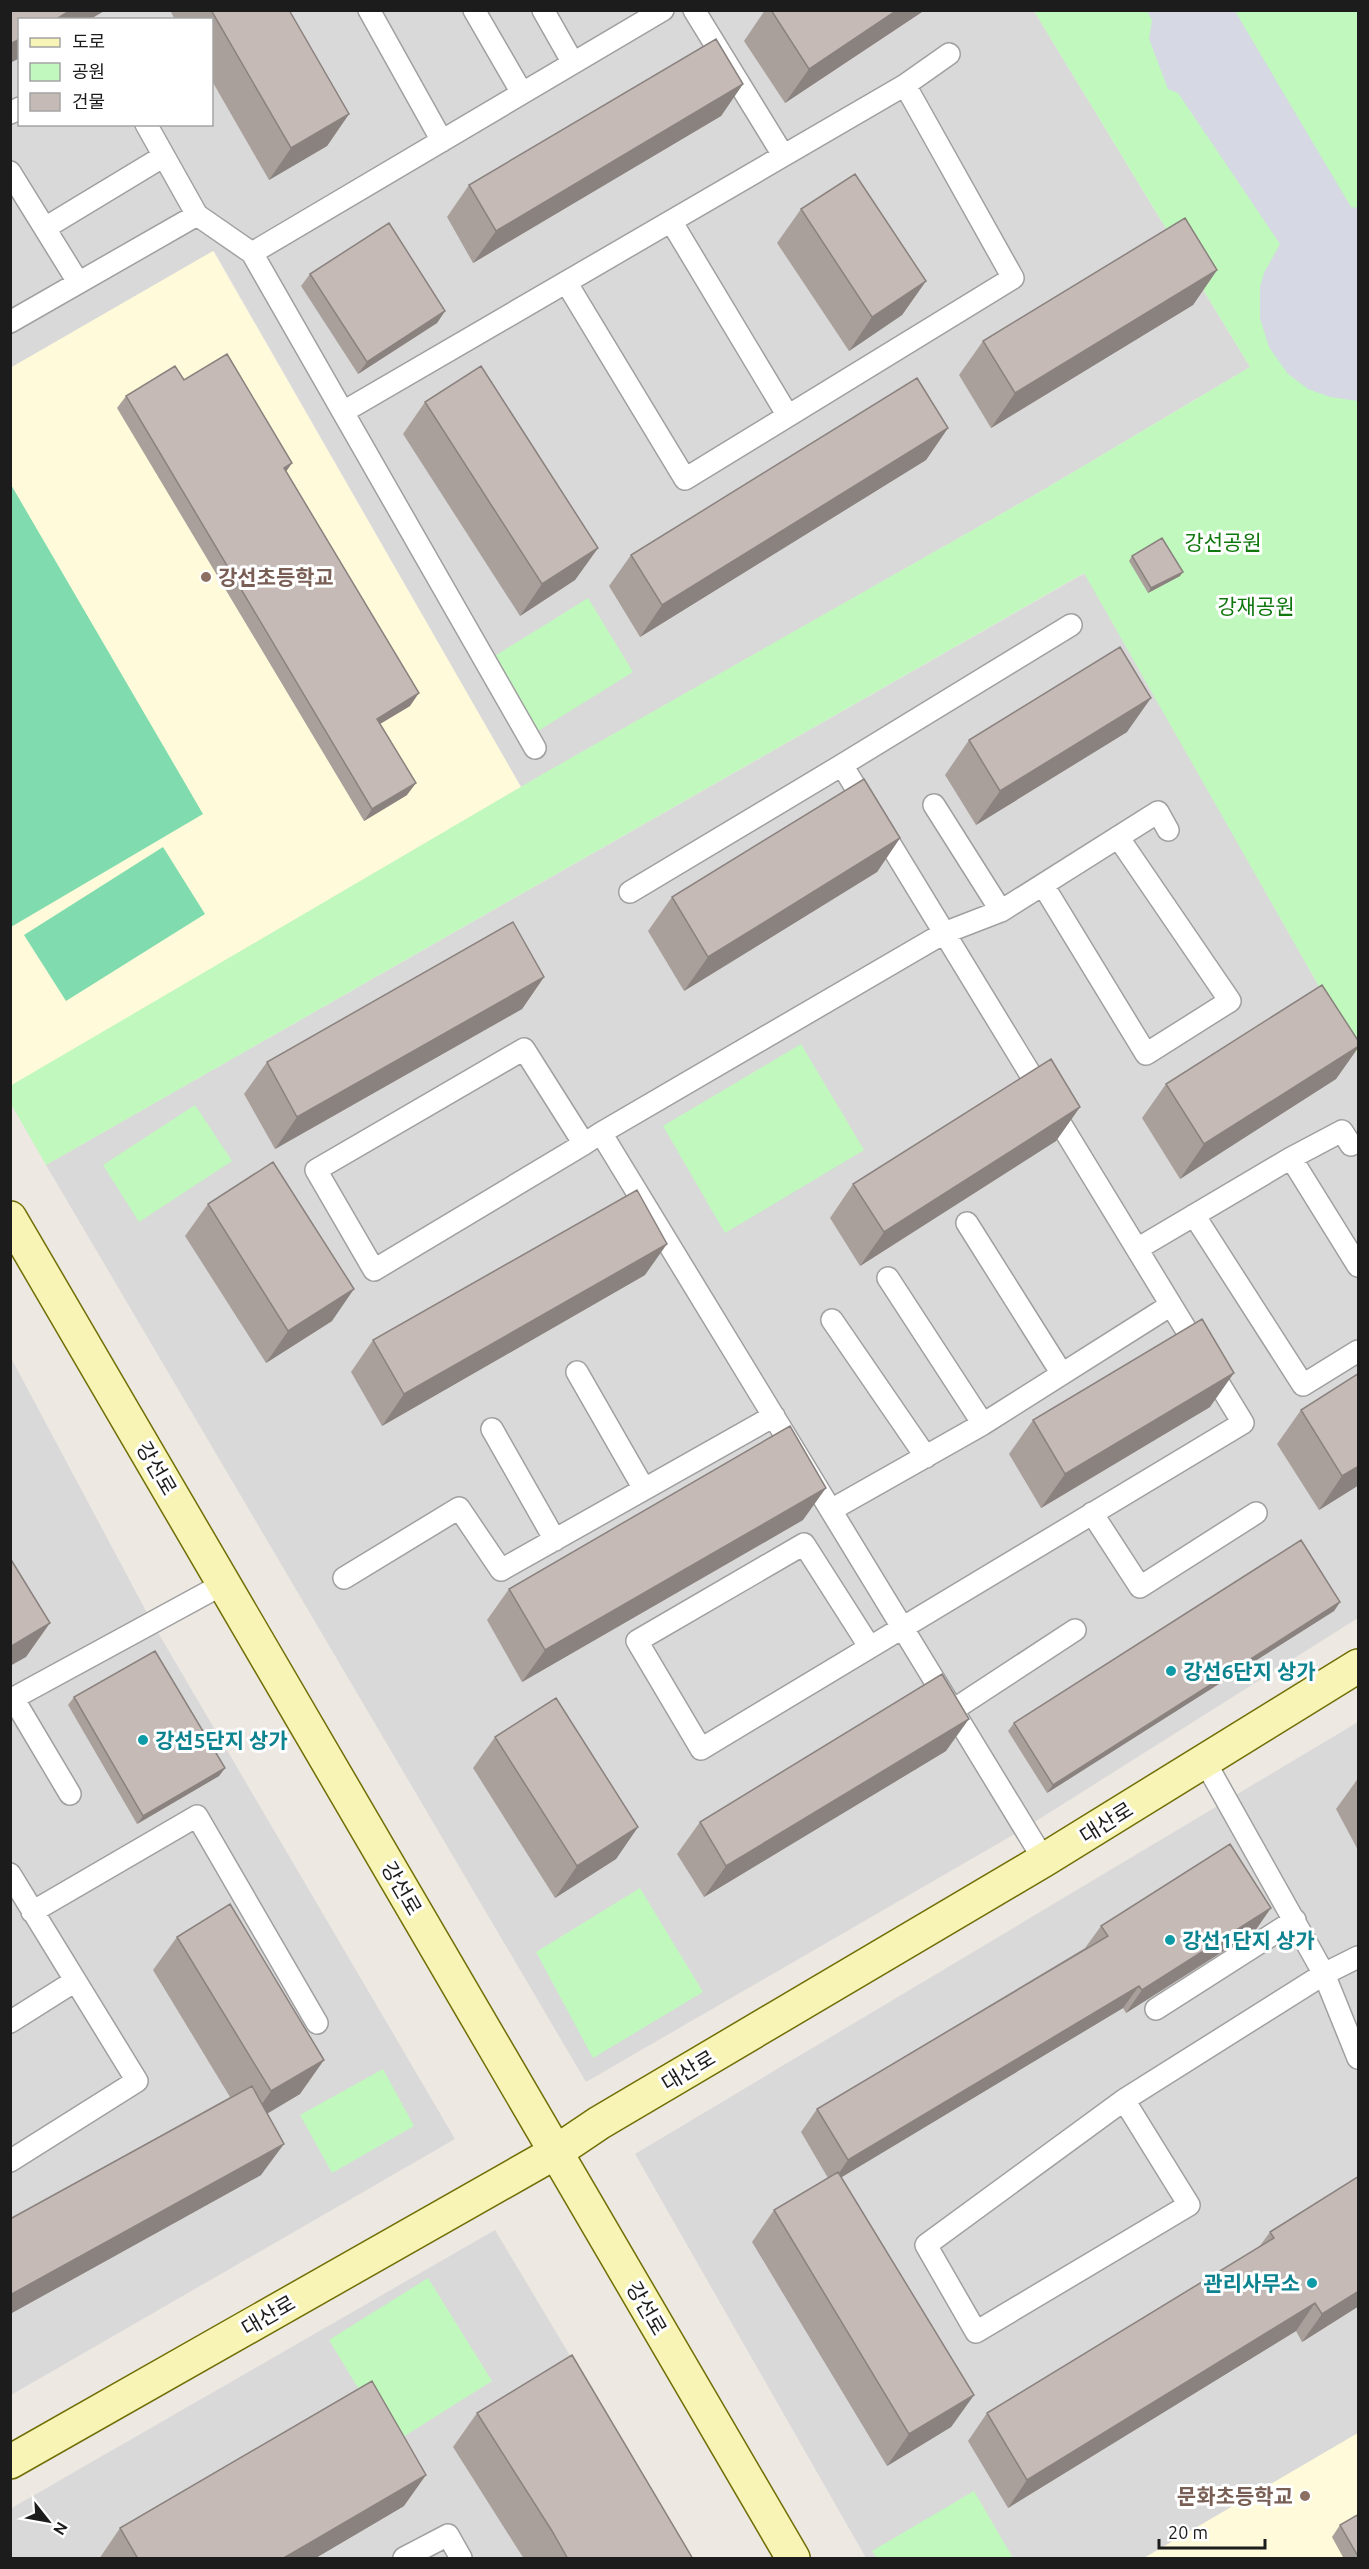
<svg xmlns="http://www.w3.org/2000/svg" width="1369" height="2569" viewBox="0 0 1369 2569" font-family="Ubuntu,'Noto Sans KR',sans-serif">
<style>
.residential{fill:#dad9d9;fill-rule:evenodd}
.education{fill:#fefada}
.park{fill:#c0f8be}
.pitch{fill:#80dcae}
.plaza{fill:#d6d8e3}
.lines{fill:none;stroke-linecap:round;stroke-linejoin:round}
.service-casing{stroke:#a0a0a0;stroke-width:24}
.secondary-casing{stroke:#706f06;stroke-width:36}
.service{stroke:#fff;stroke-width:21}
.secondary{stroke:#f8f4b5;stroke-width:33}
.wall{fill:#a9a09c}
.shaded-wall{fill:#8a827f}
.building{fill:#c5bab5;stroke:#8a827f;stroke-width:1.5}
.education-dot{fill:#8d6e63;stroke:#fff;stroke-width:2}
.culture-dot{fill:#0f9aa8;stroke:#fff;stroke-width:2}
.labels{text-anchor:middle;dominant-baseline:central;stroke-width:6;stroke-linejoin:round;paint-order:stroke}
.park-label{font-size:21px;fill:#10770d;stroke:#fff}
.education-label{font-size:21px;font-weight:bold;fill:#785e54;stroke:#fff;text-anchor:start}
.street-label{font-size:21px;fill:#1c1c1c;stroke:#fff}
.culture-label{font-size:21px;font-weight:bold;fill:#0d838f;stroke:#fff;text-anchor:start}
</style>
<rect width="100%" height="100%" fill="#ede8e2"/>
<!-- residential -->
<path class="residential" d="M 11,10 L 1034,11 L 1250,367 L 1038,493 L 521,787 L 214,251 L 11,368 ZM 20,20 L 212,20 L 212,124 L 20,124 Z
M 1085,573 L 1358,1055 L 1358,1618 L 1025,1828 L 586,2082 L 46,1165 Z
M 10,1356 L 153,1624 L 455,2139 L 11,2395 Z
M 1358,1722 L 1358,2433 L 1144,2558 L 866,2558 L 635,2154 Z
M 495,2230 L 691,2558 L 11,2558 L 10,2509 Z"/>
<!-- education -->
<path class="education" d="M 213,251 L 521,787 L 11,1086 L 10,368 Z
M 1358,2433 L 1358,2558 L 1144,2558 Z"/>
<!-- park -->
<path class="park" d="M 1034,11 L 1358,11 L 1358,1055 L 1084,573 L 46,1165 L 11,1104 L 10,1086 L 548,771 L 1038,493 L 1250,367 Z
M 588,598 L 633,672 L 538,731 L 493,657 Z
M 801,1044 L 864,1150 L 725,1233 L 663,1126 Z
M 195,1105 L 232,1161 L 139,1222 L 103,1165 Z
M 640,1888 L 703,1992 L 593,2058 L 536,1952 Z
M 383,2069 L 414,2126 L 332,2173 L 300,2115 Z
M 428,2278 L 492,2381 L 392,2444 L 329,2340 Z
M 974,2491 L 1013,2558 L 877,2558 L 872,2551 Z"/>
<!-- pitch -->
<path class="pitch" d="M 10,483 L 203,814 L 11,927 L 10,927 Z
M 163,847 L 205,914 L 66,1001 L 24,935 Z"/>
<!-- plaza -->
<path class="plaza" d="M 1147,11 L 1235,11 L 1351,207 L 1358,208 L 1358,401 L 1330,397 L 1308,389 L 1288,374 L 1269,347 L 1260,318 L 1260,287 L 1264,273 L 1280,244 L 1178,93 L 1168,89 L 1149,39 L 1152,20 Z"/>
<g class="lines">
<defs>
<path id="service" d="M 369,10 L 442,141
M 474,10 L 522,93
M 543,10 L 573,63
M 694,10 L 783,155
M 10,113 L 20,108
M 146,124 L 197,215
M 10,172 L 78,282
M 671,221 L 788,416
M 45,228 L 164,156
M 252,253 L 663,10
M 566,282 L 685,479 L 1013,278 L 905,85
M 10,322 L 197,215 L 252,253 L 535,748
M 343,412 L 905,85 L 949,54
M 842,765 L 1071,625
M 934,805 L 1001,911
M 1043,885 L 1146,1054 L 1230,1001 L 1118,837
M 630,892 L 842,765 L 1243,1423 L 701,1749 L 637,1641 L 804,1544 L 869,1646
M 584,1144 L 524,1049 L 316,1170 L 374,1270 L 584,1144 L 601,1133
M 1291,1158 L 1358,1266
M 1194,1215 L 1303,1385 L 1358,1351
M 967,1223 L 1062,1374
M 1137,1249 L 1291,1158 L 1342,1131 L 1351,1145
M 888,1278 L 983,1424
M 832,1320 L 926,1457
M 577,1372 L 644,1489
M 492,1429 L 555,1540
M 831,1510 L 983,1424 L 1171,1305
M 1092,1513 L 1140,1587 L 1256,1513
M 344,1578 L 459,1508 L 501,1570 L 774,1416
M 13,1698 L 70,1794
M 10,1700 L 225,1583
M 953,1710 L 1075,1630
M 1204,1760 L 1324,1974 L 1358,2058
M 1044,1860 L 601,1133 L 944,933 L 1001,911 L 1158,812 L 1168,830
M 10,1874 L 137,2081 L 10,2161
M 32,1912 L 197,1816 L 317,2023
M 1156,2009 L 1295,1920
M 10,2022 L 75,1981
M 1124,2100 L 1189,2205 L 976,2332 L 926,2245 L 1124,2100 L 1324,1974 L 1358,1957
M 404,2558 L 448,2535 L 461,2558"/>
<path id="secondary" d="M 10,1218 L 793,2558
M 10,2462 L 556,2152 L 599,2123 L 1044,1860 L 1358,1666"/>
</defs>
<!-- service casing -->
<use href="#service" class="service-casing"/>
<!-- secondary casing -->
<use href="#secondary" class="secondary-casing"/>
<!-- service -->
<use href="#service" class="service"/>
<!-- secondary -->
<use href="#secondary" class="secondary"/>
</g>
<!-- wall -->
<path class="wall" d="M 170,10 L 289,10 L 349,114 L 327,146 L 269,180 L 212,81 L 212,20 L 175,20 Z
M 765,10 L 925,10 L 785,103 L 744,41 Z
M 743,84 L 721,116 L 473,263 L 447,217 L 469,185 Z
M 801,209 L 926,281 L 902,315 L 849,351 L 777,243 Z
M 1217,270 L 1193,305 L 991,428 L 959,375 L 983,341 Z
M 310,274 L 445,311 L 437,323 L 358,374 L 301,286 Z
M 184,380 L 292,463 L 286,471 L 410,706 L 380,724 L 407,795 L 364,821 L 117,408 L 126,396 Z
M 425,402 L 598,548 L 575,580 L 520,616 L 403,434 Z
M 948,428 L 926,460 L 640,637 L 609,586 L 631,555 Z
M 1132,556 L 1180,576 L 1148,593 L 1129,561 Z
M 1127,732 L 976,825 L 945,775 L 969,740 Z
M 900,838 L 877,872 L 684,991 L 648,931 L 672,897 Z
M 544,977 L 522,1009 L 275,1149 L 244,1094 L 267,1062 Z
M 1359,1042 L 1359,1047 L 1336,1079 L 1180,1179 L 1142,1118 L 1166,1084 Z
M 1080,1107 L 1056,1141 L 860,1266 L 830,1218 L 853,1184 Z
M 208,1204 L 332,1321 L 266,1363 L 185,1236 Z
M 645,1275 L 382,1426 L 351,1372 L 373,1340 Z
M 1210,1407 L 1041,1508 L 1009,1454 L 1033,1420 Z
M 1301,1410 L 1359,1485 L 1319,1510 L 1277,1444 Z
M 803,1520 L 522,1682 L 487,1620 L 509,1589 Z
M 1340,1602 L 1334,1611 L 1047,1793 L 1008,1731 L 1014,1723 Z
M 74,1697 L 225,1768 L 219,1776 L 137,1824 L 68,1705 Z
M 495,1737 L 638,1827 L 616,1859 L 555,1898 L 473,1768 Z
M 946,1751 L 704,1897 L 677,1854 L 700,1822 Z
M 1359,1777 L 1359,1852 L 1336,1809 Z
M 1101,1926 L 1255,1931 L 1126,2013 L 1123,2008 L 841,2177 L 974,2395 L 951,2427 L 887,2466 L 752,2242 L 774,2210 L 828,2178 L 801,2132 L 817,2109 L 1085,1948 Z
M 177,1937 L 300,2094 L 267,2114 L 261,2175 L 10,2314 L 10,2219 L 230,2097 L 153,1970 Z
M 1359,2176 L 1359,2306 L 1302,2342 L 1296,2331 L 1008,2508 L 968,2441 L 987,2413 L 1259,2247 L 1270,2232 Z
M 477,2413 L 693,2559 L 524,2559 L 453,2447 Z
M 404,2506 L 314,2559 L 99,2559 L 120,2528 Z
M 1359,2514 L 1359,2559 L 1344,2559 L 1332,2537 L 1340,2525 Z"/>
<!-- shaded-wall -->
<path class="shaded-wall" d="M 71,10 L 106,10 L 89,20 L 55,20 Z
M 897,10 L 925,10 L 785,103 L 809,69 Z
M 20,39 L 20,58 L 10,63 L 10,44 Z
M 743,84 L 721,116 L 473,263 L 496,231 Z
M 349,114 L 327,146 L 269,180 L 291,148 Z
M 1217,270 L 1193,305 L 991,428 L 1015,393 Z
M 926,281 L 902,315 L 849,351 L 872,317 Z
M 445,311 L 437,323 L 358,374 L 367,362 Z
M 948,428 L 926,460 L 640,637 L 662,605 Z
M 292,463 L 283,476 L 284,468 Z
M 598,548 L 575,580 L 520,616 L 542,584 Z
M 1183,572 L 1180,576 L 1148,593 L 1151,588 Z
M 419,693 L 410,706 L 368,731 L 377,719 Z
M 1151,698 L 1127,732 L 976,825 L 1000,791 Z
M 416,783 L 407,795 L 364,821 L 372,809 Z
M 900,838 L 877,872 L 684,991 L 708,957 Z
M 544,977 L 522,1009 L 275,1149 L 297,1117 Z
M 1359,1046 L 1336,1079 L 1180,1179 L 1204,1144 Z
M 1080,1107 L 1056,1141 L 860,1266 L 884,1232 Z
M 667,1244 L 645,1275 L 382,1426 L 404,1394 Z
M 354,1289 L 332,1321 L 266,1363 L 288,1331 Z
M 1234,1373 L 1210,1407 L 1041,1508 L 1065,1474 Z
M 1359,1466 L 1359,1485 L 1319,1510 L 1342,1476 Z
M 826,1488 L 803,1520 L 522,1682 L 545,1650 Z
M 1340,1602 L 1334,1611 L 1047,1793 L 1053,1785 Z
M 50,1623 L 26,1657 L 10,1666 L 10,1647 Z
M 969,1719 L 946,1751 L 704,1897 L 726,1866 Z
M 225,1768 L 219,1776 L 137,1824 L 143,1816 Z
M 638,1827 L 616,1859 L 555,1898 L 577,1866 Z
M 1271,1908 L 1255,1931 L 1126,2013 L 1142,1990 Z
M 1139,1986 L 1123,2008 L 832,2183 L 848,2160 Z
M 324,2060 L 300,2094 L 247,2125 L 271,2091 Z
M 284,2144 L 261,2175 L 10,2314 L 10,2295 Z
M 1359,2291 L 1359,2306 L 1302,2342 L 1322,2314 Z
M 1315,2303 L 1296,2331 L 1008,2508 L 1027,2480 Z
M 974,2395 L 951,2427 L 887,2466 L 909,2434 Z
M 426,2475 L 404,2506 L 314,2559 L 282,2559 Z"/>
<!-- building -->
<path class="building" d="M 10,10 L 71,10 L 55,20 L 20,20 L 20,39 L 10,44 Z
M 211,10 L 289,10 L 349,114 L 291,148 Z
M 771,10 L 897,10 L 809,69 Z
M 716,39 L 743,84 L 496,231 L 469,185 Z
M 855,174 L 926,281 L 872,317 L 801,209 Z
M 1185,218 L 1217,270 L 1015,393 L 983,341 Z
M 389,223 L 445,311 L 367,362 L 310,274 Z
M 227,354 L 292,463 L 284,468 L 419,693 L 377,719 L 416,783 L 372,809 L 126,396 L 175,366 L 184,380 Z
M 481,366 L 598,548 L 542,584 L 425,402 Z
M 917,378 L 948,428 L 662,605 L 631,555 Z
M 1162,538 L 1183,572 L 1151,588 L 1132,556 Z
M 1120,647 L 1151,698 L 1000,791 L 969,740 Z
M 864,779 L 900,838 L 708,957 L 672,897 Z
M 513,922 L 544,977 L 297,1117 L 267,1062 Z
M 1322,985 L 1359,1042 L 1359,1046 L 1204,1144 L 1166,1084 Z
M 1051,1059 L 1080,1107 L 884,1232 L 853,1184 Z
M 273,1162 L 354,1289 L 288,1331 L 208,1204 Z
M 637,1190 L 667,1244 L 404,1394 L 373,1340 Z
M 1202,1319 L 1234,1373 L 1065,1474 L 1033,1420 Z
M 1359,1373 L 1359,1466 L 1342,1476 L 1301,1410 Z
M 790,1426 L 826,1488 L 545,1650 L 509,1589 Z
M 1301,1540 L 1340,1602 L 1053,1785 L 1014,1723 Z
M 10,1558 L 50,1623 L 10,1647 Z
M 155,1651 L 225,1768 L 143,1816 L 74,1697 Z
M 942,1674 L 969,1719 L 726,1866 L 700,1822 Z
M 556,1698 L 638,1827 L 577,1866 L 495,1737 Z
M 1230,1844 L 1271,1908 L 1142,1990 L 1139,1986 L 848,2160 L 817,2109 L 1108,1936 L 1101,1926 Z
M 230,1904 L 324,2060 L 271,2091 L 177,1937 Z
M 252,2086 L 284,2144 L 10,2295 L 10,2219 Z
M 838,2172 L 974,2395 L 909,2434 L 774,2210 Z
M 1359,2176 L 1359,2291 L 1322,2314 L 1315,2303 L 1027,2480 L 987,2413 L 1274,2238 L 1270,2232 Z
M 572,2355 L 693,2559 L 568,2559 L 552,2531 L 477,2413 Z
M 372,2381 L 426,2475 L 282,2559 L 138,2559 L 120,2528 Z
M 1359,2514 L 1359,2558 L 1340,2525 Z"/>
<!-- markers -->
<g class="education-dot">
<circle cx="206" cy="577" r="6"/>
<circle cx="1305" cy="2496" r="6"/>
</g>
<g class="culture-dot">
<circle cx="1171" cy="1671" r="6"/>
<circle cx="143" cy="1740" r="6"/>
<circle cx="1170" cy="1940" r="6"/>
<circle cx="1312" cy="2283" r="6"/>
</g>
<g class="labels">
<!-- park labels -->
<g class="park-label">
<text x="1223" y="542">강선공원</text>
<text x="1256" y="606">강재공원</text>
</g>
<!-- education labels -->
<g class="education-label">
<text x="218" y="577">강선초등학교</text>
<text x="1293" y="2496" text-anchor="end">문화초등학교</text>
</g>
<!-- street labels -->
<g class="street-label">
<text transform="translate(157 1468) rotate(60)">강선로</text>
<text transform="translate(1106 1822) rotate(-32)">대산로</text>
<text transform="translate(402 1888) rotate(60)">강선로</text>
<text transform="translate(688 2070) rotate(-31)">대산로</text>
<text transform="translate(647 2308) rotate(60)">강선로</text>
<text transform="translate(268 2315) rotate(-30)">대산로</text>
</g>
<!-- culture labels -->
<g class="culture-label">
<text x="1183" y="1671">강선6단지 상가</text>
<text x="155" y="1740">강선5단지 상가</text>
<text x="1182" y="1940">강선1단지 상가</text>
<text x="1300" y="2283" text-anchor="end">관리사무소</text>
</g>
</g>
<!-- border -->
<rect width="1369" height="2569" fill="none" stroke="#1c1c1c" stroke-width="24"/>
<!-- legend -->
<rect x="18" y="18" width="195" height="108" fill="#ffffff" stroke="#a4a4a4" stroke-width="1.5"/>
<rect x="30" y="38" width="30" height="9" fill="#f8f4b5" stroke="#a4a4a4" stroke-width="1.5"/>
<text x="72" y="48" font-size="18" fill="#1c1c1c">도로</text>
<rect x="30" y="63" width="30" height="18" fill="#c0f8be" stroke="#a4a4a4" stroke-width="1.5"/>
<text x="72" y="78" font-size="18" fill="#1c1c1c">공원</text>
<rect x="30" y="93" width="30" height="18" fill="#c5bab5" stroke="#a4a4a4" stroke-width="1.5"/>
<text x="72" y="108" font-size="18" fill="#1c1c1c">건물</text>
<!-- north arrow -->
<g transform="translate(48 2521) rotate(121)" stroke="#ffffff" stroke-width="4.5" paint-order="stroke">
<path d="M0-4.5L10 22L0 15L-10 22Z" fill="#1c1c1c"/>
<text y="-9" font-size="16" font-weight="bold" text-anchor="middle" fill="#1c1c1c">N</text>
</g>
<!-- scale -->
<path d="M1159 2539v9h106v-9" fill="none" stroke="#1c1c1c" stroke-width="3"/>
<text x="1168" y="2539" font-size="18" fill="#1c1c1c" stroke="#ffffff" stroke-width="4.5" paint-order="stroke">20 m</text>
</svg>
